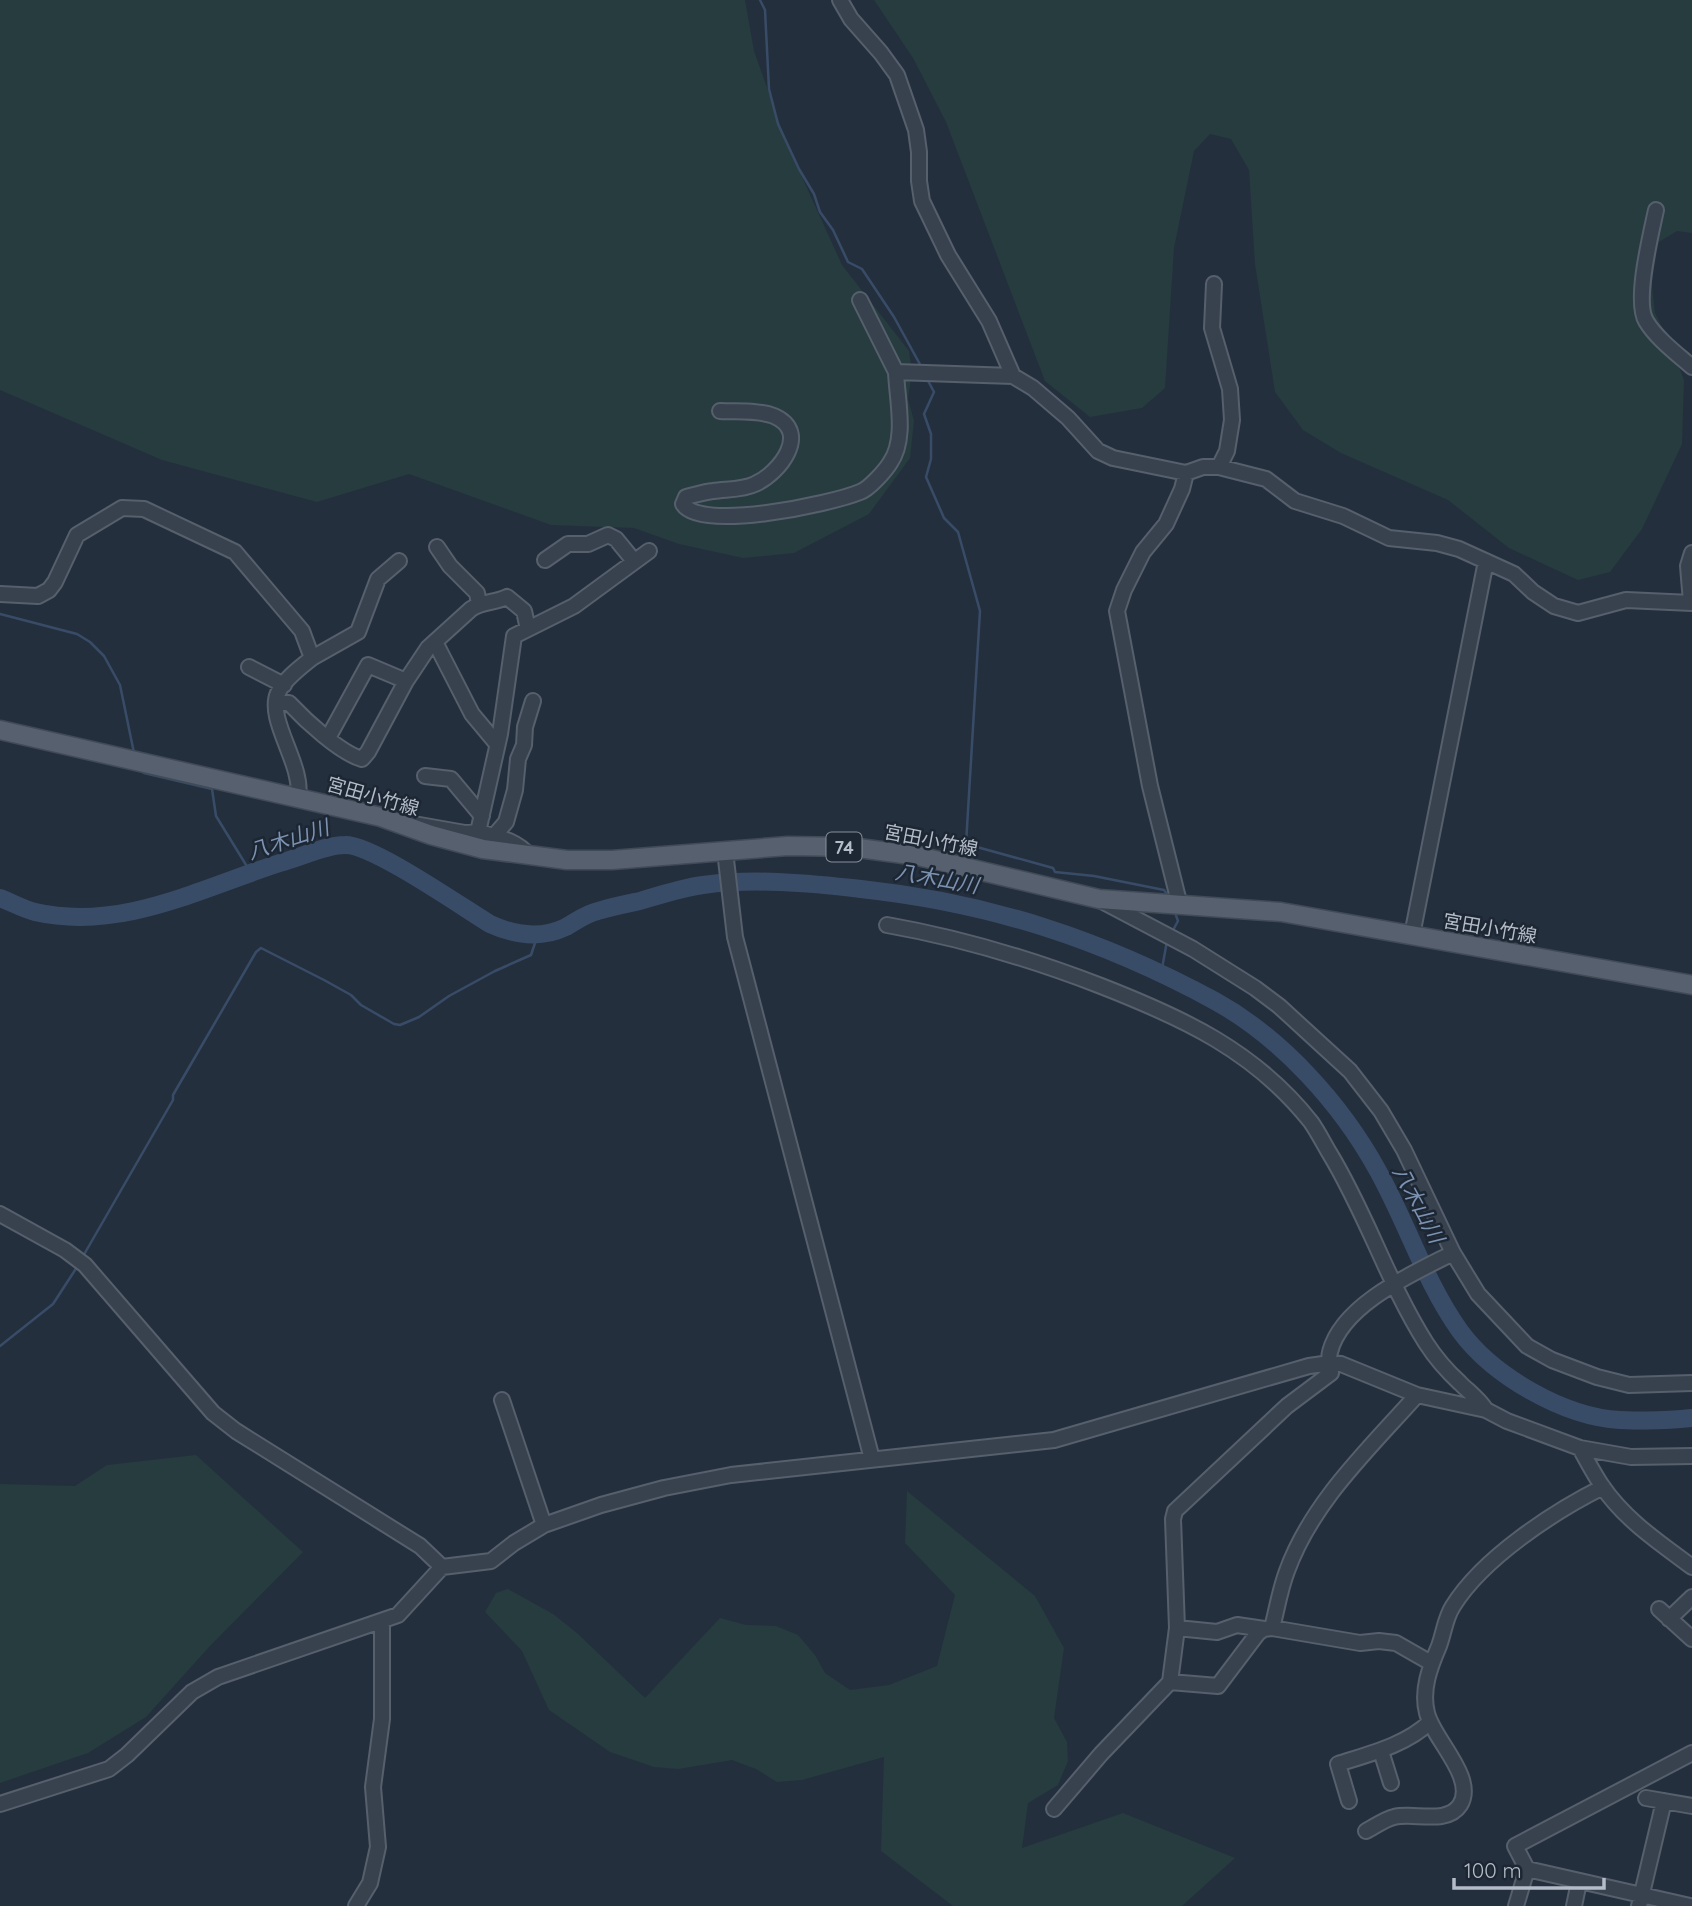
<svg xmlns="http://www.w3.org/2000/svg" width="1692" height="1906" viewBox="0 0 1692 1906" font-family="Quicksand,'Noto Sans JP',sans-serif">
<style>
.green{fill:#263c3f}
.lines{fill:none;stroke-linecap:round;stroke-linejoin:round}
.stream{stroke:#394c67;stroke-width:2.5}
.river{stroke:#394c67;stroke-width:18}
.minor-casing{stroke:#565f6c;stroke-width:18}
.major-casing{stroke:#414a57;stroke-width:21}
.minor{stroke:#38414e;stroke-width:14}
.major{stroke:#56606e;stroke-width:18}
.labels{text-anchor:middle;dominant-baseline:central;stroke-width:5;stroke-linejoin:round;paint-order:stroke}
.shield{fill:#1d2633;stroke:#878f9c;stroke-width:2}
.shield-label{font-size:18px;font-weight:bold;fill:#b4bcc9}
.street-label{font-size:19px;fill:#b4bcc9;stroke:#1d2633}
.water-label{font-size:21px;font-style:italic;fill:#7c92b1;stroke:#1d2633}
</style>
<rect width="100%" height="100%" fill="#242f3e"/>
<!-- green -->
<path class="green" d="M 0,0 L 745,0 L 754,51 L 787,144 L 842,265 L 909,351 L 912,372 L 908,399 L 914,421 L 910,458 L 869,514 L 794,553 L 743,558 L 679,544 L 634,528 L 551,525 L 409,474 L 317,502 L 162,460 L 0,390 Z
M 874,0 L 1692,0 L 1692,233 L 1677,231 L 1657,243 L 1650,270 L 1655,313 L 1671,345 L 1684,380 L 1682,444 L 1642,529 L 1610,572 L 1578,580 L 1509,548 L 1448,500 L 1341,453 L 1303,430 L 1275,392 L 1255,264 L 1249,170 L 1231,139 L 1210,134 L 1194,151 L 1174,248 L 1165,388 L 1142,408 L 1090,417 L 1045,381 L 946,122 L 913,58 Z
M 196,1455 L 303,1552 L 209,1647 L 146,1717 L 88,1753 L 0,1783 L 0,1484 L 75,1486 L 107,1465 Z
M 907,1491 L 1035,1596 L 1064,1648 L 1054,1718 L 1067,1742 L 1068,1761 L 1058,1785 L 1028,1803 L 1022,1848 L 1123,1813 L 1235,1858 L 1182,1906 L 953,1906 L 881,1851 L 884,1757 L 802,1780 L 777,1782 L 756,1769 L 732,1760 L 678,1769 L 654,1767 L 610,1752 L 549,1710 L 522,1651 L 485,1612 L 496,1593 L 508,1589 L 553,1614 L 577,1633 L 645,1698 L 720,1618 L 746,1625 L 776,1626 L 798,1635 L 815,1655 L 825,1673 L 850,1690 L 889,1685 L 937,1666 L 955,1595 L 905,1543 Z"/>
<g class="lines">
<!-- stream -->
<path class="stream" d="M 760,0 L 765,10 L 769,89 L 778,124 L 799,169 L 814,194 L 820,212 L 833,230 L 848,262 L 862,269 L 894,317 L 922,368
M 926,377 L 934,392 L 924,414 L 931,434 L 931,459 L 926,477 L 944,518 L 958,532 L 980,611 L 966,844 L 1053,868 L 1055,872 L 1094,876 L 1164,890 L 1169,897
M 0,614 L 77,634 L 90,642 L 104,656 L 120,685 L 134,753
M 138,769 L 144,773 L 212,789 L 216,816 L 251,873
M 1172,932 L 1178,921 L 1174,910
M 1161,974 L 1167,941
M 82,1258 L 173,1100 L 173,1095 L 256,952 L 261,948 L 324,980 L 351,995 L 361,1005 L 394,1024 L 400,1025 L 419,1017 L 449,996 L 495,971 L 531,955 L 538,934
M 0,1346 L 53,1304 L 77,1267"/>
<!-- river -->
<path class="river" d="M 0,898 C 11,902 23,909 35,912 C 122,932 203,887 283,862 C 302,857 325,845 345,845 C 372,844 462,907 490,924 C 514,935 541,939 566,927 C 577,921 585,914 598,911 C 611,907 626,904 640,901 C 660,895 681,888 703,885 C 754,878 809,883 861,889 C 990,903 1101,939 1215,1001 C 1282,1038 1342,1105 1378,1171 C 1407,1223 1425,1282 1460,1331 C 1493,1376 1564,1417 1620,1420 C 1644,1421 1668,1421 1692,1418"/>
<defs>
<path id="minor" d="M 840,0 L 851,19 L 881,53 L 897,75 L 916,130 L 919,152 L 919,181 L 922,201 L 948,255 L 989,321 L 1013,376
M 1656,210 C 1651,234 1634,301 1646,321 C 1656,338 1677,354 1692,367
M 1214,284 L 1212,328 L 1230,389 L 1232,420 L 1227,451 L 1219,467
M 860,300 L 896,372
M 720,411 C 737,412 759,410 774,416 C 811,432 780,473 755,484 C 743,490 726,489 713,491 C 704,492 695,495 686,497 L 683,504 C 700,532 831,504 860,492 C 869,489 885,471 890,463 C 907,439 897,400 896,372 L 1013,376 L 1033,388 L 1068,418 L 1098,451 L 1113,458 L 1186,473 L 1203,467 L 1219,467 L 1266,479 L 1295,501 L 1343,516 L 1389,538 L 1437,543 L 1459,549 L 1514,574 L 1533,592 L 1554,606 L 1578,613 L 1626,600 L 1692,603
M 437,547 L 450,566 L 477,593 L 479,604
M 545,560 L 568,544 L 588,544 L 608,535 L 616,539 L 634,561
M 0,594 L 38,596 L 49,590 L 55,582 L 77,535 L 122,508 L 144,509 L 235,552 L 302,631 L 312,658 C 301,667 283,680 278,693 C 266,720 304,765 298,797
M 1691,602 L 1688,566 L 1692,553
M 435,642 L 472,714 L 497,744
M 312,658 L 358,632 L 378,579 L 399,561
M 249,667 L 284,685
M 276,703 L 289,703 C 305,720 340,753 362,759 L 368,752 L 406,681 L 428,648 L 471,609 C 482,601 495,603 507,597 L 524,611 L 528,629
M 328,738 L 368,665 L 406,681
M 425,776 L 451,779 L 482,816
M 414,824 L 465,833 L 478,832
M 494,836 L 506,822 L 515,790 L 518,759 L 524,745 L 525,727 L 533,701
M 725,851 L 735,937 L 872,1459
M 529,856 C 517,840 497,837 478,832 L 500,734 L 514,636 L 574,606 L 649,551
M 1100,900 L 1193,949 L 1255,988 L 1279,1006 L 1350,1071 L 1381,1111 L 1404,1150 L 1453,1253 L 1478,1294 L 1527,1346 L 1552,1360 L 1597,1377 L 1629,1385 L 1692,1383
M 1180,906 L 1150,786 L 1117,611 L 1124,590 L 1143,552 L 1166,524 L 1182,489 L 1186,473
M 887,925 C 961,938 1031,959 1101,986 C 1183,1018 1255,1051 1311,1122 C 1318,1132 1324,1144 1330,1154 C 1367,1215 1388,1283 1426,1343 C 1435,1357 1448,1372 1460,1383 C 1469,1392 1479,1399 1486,1410
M 1412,935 L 1486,561
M 0,1214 L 65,1250 L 85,1265 L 213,1413 L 236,1431 L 420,1546 L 442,1567
M 502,1400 L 544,1525
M 1580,1448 C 1587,1461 1594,1474 1602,1486 C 1625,1520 1660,1543 1692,1567
M 1659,1609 L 1692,1639
M 1669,1619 L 1692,1597
M 1177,1628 L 1217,1632 L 1237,1625 L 1264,1629
M 1272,1628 C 1277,1609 1280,1589 1287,1571 C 1312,1502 1369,1449 1417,1395
M 1170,1682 L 1218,1686 L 1258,1633 L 1264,1629 L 1272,1628 L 1360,1643 L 1379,1641 L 1396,1643 L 1431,1663
M 1381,1751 L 1391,1783
M 1646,1798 L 1692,1806
M 1349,1801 L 1338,1764 C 1369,1754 1406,1745 1430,1722
M 0,1804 L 109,1769 L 127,1755 L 192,1692 L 218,1677 L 398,1615 L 442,1567 L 491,1561 L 514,1543 L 544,1525 L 601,1505 L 664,1488 L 731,1475 L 1054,1440 L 1309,1366 L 1330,1363 L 1341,1364 L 1417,1395 L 1486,1410 L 1507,1421 L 1580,1448 L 1631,1457 L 1692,1456
M 1054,1809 L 1101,1754 L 1170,1682 L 1177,1628 L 1173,1519 L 1175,1511 L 1287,1406 L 1331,1373 C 1330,1366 1328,1358 1330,1352 C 1342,1304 1414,1273 1453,1253
M 1366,1831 C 1374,1827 1385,1819 1394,1817 C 1414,1812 1447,1825 1460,1805 C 1477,1778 1433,1739 1427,1713 C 1421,1690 1430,1667 1439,1646 C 1444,1633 1445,1618 1453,1606 C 1483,1558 1553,1512 1603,1487
M 1527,1869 L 1690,1906
M 356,1906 L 370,1883 L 378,1847 L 373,1787 L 382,1719 L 382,1622
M 1516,1906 L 1527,1869 L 1515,1846 L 1692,1753
M 1574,1906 L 1579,1882
M 1639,1906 L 1664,1801"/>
<path id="major" d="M 0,730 L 381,817 L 431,835 L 483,849 L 567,860 L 612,860 L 788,846 L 851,847 L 918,856 L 1099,899 L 1281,912 L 1692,985"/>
</defs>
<!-- minor casing -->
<use href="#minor" class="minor-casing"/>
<!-- major casing -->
<use href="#major" class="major-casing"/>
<!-- minor -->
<use href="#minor" class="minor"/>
<!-- major -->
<use href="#major" class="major"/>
</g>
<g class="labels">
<!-- shield labels -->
<rect class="shield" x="826.5" y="832.5" width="35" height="29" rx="5"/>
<g class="shield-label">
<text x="844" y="847">74</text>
</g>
<!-- street labels -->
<g class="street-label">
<text transform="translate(373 796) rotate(16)">宮田小竹線</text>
<text transform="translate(931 840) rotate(11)">宮田小竹線</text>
<text transform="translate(1490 928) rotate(10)">宮田小竹線</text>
</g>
<!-- water labels -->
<g class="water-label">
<text transform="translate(288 839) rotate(-18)">八木山川</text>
<text transform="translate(937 878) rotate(10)">八木山川</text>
<text transform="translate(1419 1204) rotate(62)">八木山川</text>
</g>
</g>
<!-- scale -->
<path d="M1454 1878v10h150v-10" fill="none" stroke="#b4bcc9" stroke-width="3.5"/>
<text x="1464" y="1878" font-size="21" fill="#b4bcc9" stroke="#1d2633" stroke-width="5" paint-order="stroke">100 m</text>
</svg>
